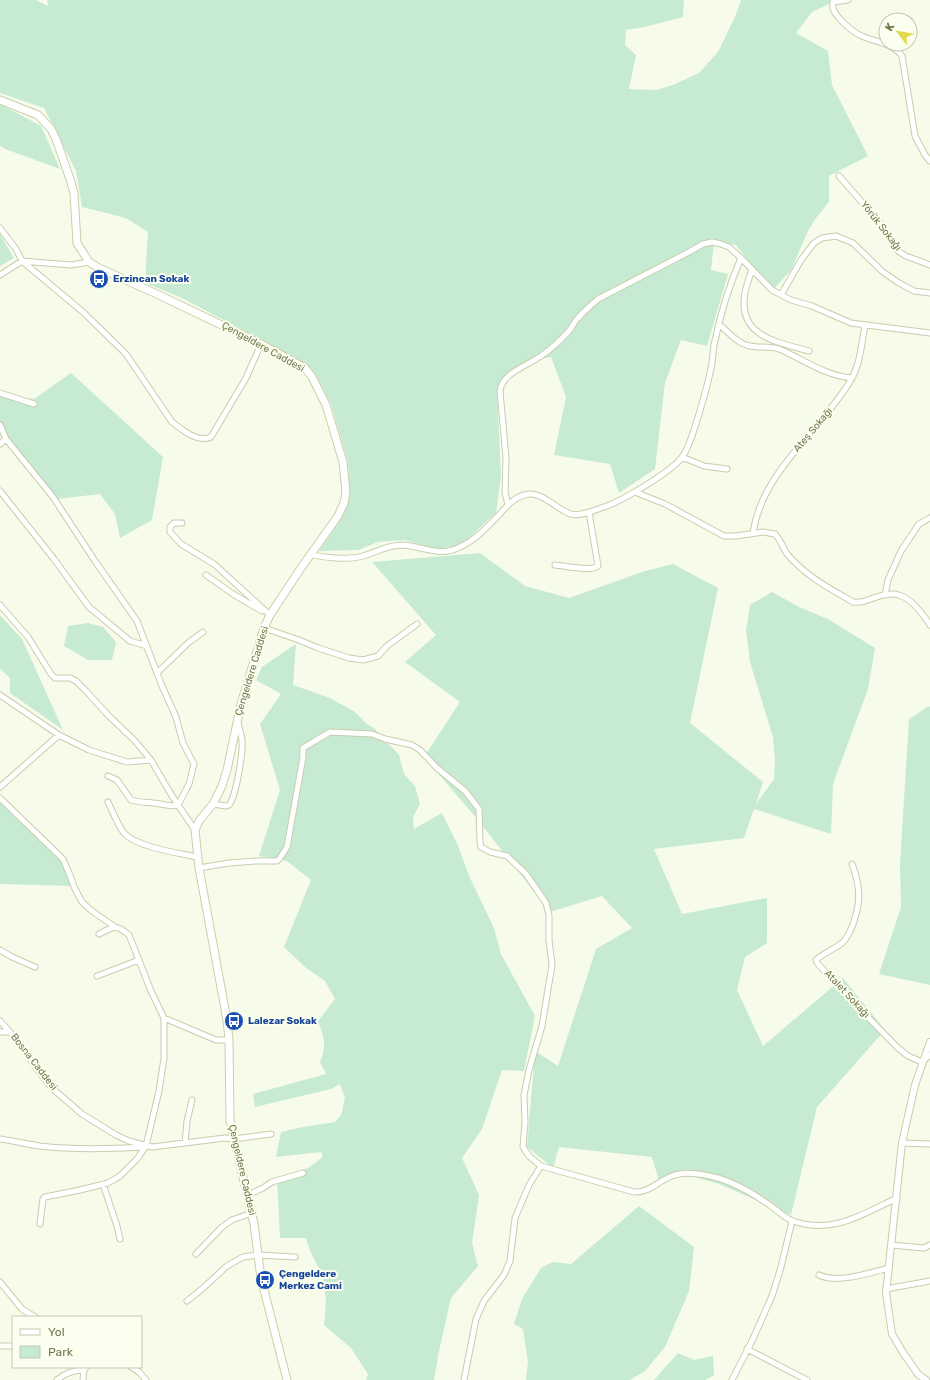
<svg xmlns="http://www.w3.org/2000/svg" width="930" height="1380" viewBox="0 0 930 1380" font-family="Rubik,sans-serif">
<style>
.green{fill:#c7ead2}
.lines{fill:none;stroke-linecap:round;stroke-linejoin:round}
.minor-casing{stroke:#c8cdac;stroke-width:7}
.tertiary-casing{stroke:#c8cdac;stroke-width:8}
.secondary-casing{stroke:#cacfaa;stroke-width:9}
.minor{stroke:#fff;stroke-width:5}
.tertiary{stroke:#fff;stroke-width:6}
.secondary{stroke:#fff;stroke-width:7}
.labels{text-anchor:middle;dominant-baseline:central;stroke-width:4;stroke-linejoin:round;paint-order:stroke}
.street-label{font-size:10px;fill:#75774d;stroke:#fafff0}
.transit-label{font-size:10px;font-weight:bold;fill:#164399;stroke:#fafff0;text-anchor:start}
</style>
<rect width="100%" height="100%" fill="#f6fce9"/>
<!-- green -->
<path class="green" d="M 0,0 L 36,0 L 48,6 L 47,0 L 684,0 L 683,17 L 644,27 L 626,30 L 625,45 L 636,55 L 629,89 L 656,90 L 673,85 L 699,73 L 718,52 L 735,17 L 741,0 L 848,0 L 833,2 L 812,12 L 796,33 L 828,51 L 832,85 L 868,156 L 829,176 L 829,202 L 816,218 L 808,231 L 791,270 L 772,291 L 736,245 L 714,242 L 711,270 L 728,274 L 707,346 L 681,340 L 665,383 L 655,469 L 619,493 L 610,464 L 554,455 L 566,397 L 551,357 L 534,360 L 503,380 L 497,388 L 501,476 L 496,513 L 460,546 L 451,549 L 439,550 L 405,540 L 378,542 L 358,550 L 319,551 L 339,522 L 350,494 L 348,462 L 331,404 L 317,377 L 310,368 L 296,358 L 180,297 L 145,283 L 148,232 L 126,218 L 82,207 L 76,171 L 44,108 L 0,93 Z
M 0,104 L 41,126 L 60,169 L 5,149 L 0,146 Z
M 0,234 L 14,258 L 0,266 Z
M 71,373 L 163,457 L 152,520 L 120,538 L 115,514 L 100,494 L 57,499 L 0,434 L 0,396 L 34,399 Z
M 480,553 L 525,586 L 569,598 L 642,572 L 673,564 L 718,588 L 690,723 L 763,782 L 756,804 L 774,779 L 775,761 L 773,737 L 750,662 L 746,630 L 750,605 L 772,592 L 799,607 L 828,619 L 875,648 L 868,689 L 833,784 L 831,834 L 754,809 L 744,838 L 654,849 L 682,914 L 767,898 L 767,943 L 745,957 L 737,990 L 763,1046 L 843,978 L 885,1030 L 817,1107 L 791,1215 L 719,1184 L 681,1173 L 659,1181 L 652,1157 L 559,1147 L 553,1168 L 527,1147 L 535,1051 L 558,1066 L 596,949 L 632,928 L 602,896 L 550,912 L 478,820 L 424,757 L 460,702 L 405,662 L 436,635 L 372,562 Z
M 0,615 L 22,639 L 63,730 L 10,693 L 10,678 L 0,669 Z
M 88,623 L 103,627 L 116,642 L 112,660 L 88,660 L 64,646 L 68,626 Z
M 296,644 L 293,685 L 330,698 L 355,712 L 367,724 L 375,729 L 399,755 L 404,774 L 415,786 L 420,804 L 413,817 L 414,829 L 442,813 L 459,848 L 469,876 L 494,928 L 501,954 L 535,1016 L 524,1071 L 502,1070 L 482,1129 L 462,1158 L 479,1195 L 472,1243 L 478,1266 L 451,1298 L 439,1351 L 434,1380 L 366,1380 L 368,1374 L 351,1348 L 324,1325 L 326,1301 L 323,1276 L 310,1251 L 306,1238 L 280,1238 L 277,1178 L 308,1168 L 323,1157 L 321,1152 L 276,1157 L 281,1132 L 303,1127 L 335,1122 L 341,1115 L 345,1098 L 340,1084 L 331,1089 L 255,1107 L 253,1094 L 326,1074 L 320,1062 C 327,1047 324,1036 318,1021 L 335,999 L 325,981 L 305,967 L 284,947 L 311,880 L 287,861 L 259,856 L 280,790 L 260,724 L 281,694 L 256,680 L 262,667 Z
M 929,706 L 930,707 L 930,985 L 879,974 L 901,907 L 900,864 L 909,719 Z
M 0,796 L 60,858 L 74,886 L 0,884 Z
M 639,1206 L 694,1247 L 689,1291 L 665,1347 L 645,1371 L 630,1380 L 526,1380 L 528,1362 L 523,1329 L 514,1324 L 522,1299 L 541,1268 L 553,1262 L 571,1264 Z
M 678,1353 L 694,1360 L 713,1356 L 714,1375 L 705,1380 L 654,1380 Z"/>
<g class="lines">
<defs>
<path id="minor" d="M 848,0 L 833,2 C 832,9 834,12 839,18 C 846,26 854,33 864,37 C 877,42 894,44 902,56 L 915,136 L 925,155 L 930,161
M 839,176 L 882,225 L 893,245 L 898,251 L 906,256 L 930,265
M 0,228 L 16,249 L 22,261 L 83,312 L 126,354 L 172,422 C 182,430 198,443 211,437 L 246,378 L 261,344
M 752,269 C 750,277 746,285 745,293 C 737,337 778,342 809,351
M 0,275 L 22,261 L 71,265 L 89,262
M 781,295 L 801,260 L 814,243 L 822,238 L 836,236 L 853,243 L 883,272 L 899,283 L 914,291 L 930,293
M 719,324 C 728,332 738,344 750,346 C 760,348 769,346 779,349 C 803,359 825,376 852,378
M 0,393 L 34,404
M 0,425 L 6,439 L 53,497 L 95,561 L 137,621 L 162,686 L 176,717 L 183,743 L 194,764 L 189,784 L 178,805 L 195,830
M 0,444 L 6,439
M 682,457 L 704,466 L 727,469
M 0,491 L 54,559 L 89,607 L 130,641 L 147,646
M 635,492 L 665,504 L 724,536 L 736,536 L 763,532 L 775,534 C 781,540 783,549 788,555 C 807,577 829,588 853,602 C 863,604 868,599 877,597 C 883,595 893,593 899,595 C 912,599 923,614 930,625
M 508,505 L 505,492 L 506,458 L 500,391 C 502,373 527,366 541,356 C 551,349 560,341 569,331 C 572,327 574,322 578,318 C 584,311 591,305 598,299 L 687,253 L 703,244 L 712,242 L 721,244 L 729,247 L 741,258 L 772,290 L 791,300 L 812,306 L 851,323 L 930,333
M 182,523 L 174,523 L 170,527 L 170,532 L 181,544 L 214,564 L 270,615
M 753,533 C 760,483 801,446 831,408 C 838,399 846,389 852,378 C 860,364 862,342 865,325
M 310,554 C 324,558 349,560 363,556 C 377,552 387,545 402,545 C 423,546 439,558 460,547 C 476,540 487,527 499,515 C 504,509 510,502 517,498 C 540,485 552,508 571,514 C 580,517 595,510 604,507 C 622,501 673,471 683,456 C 688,448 691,439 694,430 C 701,408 708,386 712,363 C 713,357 713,351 714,345 C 720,315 729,286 741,258
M 555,565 C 566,566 591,572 598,566 L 589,512
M 206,575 L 233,594 L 262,611
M 885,595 L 888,580 L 901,551 L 919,524 L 930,518
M 0,605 L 28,637 L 51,674 L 55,678 L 70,678 L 76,681 L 86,691 L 109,716 L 135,741 L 151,760
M 264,628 L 299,640 L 318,648 L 349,658 L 363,660 L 378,656 L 387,646 L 417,624
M 157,673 L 188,643 L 203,632
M 0,695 L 59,735 L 89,750 L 127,762 L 151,760 L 169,791 L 178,805 C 172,807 167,805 160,804 C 150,802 141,803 131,800 L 117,780 L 108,776
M 0,787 L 59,735
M 0,798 L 63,859 L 69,873 L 75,889 L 82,902 L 92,911 L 115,927 L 121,929 L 129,935 L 151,991 L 164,1018 L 164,1058 L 159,1091 L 146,1146 L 137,1159 L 120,1176 L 108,1183 L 80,1190 L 45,1197 L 43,1199 L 40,1224
M 108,802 C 113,812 117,824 124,833 C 136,847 178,853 197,857
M 213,804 L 226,806 L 229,805 C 236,797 243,753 242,741 C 242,735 239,729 238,723
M 852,864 C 861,888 861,903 852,927 C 849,933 847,939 842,943 C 834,949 824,953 816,960 L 818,964 L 849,998 L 898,1048 L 908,1056 L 922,1062 L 930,1055
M 199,868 L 229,863 L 256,861 L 277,861 L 280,858 L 287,847 L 303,757 L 303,748 L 330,732 L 372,734 L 385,739 L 412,745 L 420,750 L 437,768 L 465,791 L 479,809 L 480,842 L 481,847 L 490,852 L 507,856 L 526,874 L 546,903 L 549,915 L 549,940 L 552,965 L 542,1026 L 529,1070 L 524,1095 L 525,1122 L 523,1147 L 529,1156 L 541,1166 L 634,1192 C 649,1193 658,1181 672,1176 C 684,1171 702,1174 714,1177 C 735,1182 754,1194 771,1206 C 778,1211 786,1219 793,1221 C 832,1235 863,1214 897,1198
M 99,934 L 107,930 L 115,927
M 0,950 L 12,957 L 35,967
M 97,976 L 139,960
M 164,1018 L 216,1040 L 229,1040
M 0,1021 L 10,1032 L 43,1077 L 53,1089 L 82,1114 L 116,1135 L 129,1141 L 152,1147 L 225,1138 L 234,1139 L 271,1134
M 0,1032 L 10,1032
M 0,1139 C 13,1141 27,1144 40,1146 C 74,1150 109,1149 143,1147
M 185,1143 L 187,1121 L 192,1100
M 902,1143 L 930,1144
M 103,1184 L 117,1226 L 120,1239
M 248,1195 L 263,1188 L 272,1182 L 303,1173
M 891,1245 L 924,1248 L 930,1245
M 196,1254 L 222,1227 L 232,1220 L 252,1213
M 819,1275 C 837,1284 869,1273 889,1268
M 0,1282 L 22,1309 L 35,1317
M 886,1289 L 930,1281
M 187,1301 L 202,1289 L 227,1266 L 243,1257 L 258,1255 L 295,1257
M 0,1346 L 13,1346
M 747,1349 L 807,1380
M 131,1367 L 139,1372 L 146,1380
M 57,1380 C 65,1373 73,1370 84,1370
M 83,1380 L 84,1370 L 86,1367
M 464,1380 L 476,1319 L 484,1301 L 504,1275 L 510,1261 L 515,1218 L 529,1185 L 541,1166
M 732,1380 L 752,1341 L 772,1296 L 781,1267 L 792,1221"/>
<path id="tertiary" d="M 926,1380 L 918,1374 L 904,1354 L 892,1334 L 886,1293 L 902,1143 L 915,1085 L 930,1042"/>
<path id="secondary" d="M 0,100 L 38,115 L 51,129 L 56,139 L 70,179 L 74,193 L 77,243 L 89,262 L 99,268 L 159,295 L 261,344 L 305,368 L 312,377 L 326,405 L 343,462 L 346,492 L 344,503 L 338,516 L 301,568 L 270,615 L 264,628 L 241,704 L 227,770 L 222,786 L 213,804 L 199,821 L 195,830 L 199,868 L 227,1020 L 229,1040 L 230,1121 L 254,1224 L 261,1278 L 287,1380"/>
</defs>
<!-- minor casing -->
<use href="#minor" class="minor-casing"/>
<!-- tertiary casing -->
<use href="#tertiary" class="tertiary-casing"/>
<!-- secondary casing -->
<use href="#secondary" class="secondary-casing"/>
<!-- minor -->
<use href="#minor" class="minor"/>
<!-- tertiary -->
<use href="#tertiary" class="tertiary"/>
<!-- secondary -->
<use href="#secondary" class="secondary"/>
</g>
<!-- icons -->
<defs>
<symbol id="bus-disc" viewBox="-11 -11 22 22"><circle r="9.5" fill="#1a4fb4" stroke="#fafff0"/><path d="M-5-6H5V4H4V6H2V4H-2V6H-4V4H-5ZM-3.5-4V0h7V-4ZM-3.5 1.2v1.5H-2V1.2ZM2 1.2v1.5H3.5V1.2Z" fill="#fff"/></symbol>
</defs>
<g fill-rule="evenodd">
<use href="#bus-disc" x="88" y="268" width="22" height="22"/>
<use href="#bus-disc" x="223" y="1010" width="22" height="22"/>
<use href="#bus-disc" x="254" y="1269" width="22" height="22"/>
</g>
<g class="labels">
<!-- street labels -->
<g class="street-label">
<text transform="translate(881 226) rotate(52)">Yörük Sokağı</text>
<text transform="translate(263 347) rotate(29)">Çengeldere Caddesi</text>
<text transform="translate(813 430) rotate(-50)">Ateş Sokağı</text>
<text transform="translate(252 671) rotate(-73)">Çengeldere Caddesi</text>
<text transform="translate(847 994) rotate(47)">Atalet Sokağı</text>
<text transform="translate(34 1062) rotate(52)">Bosna Caddesi</text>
<text transform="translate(242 1170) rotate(77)">Çengeldere Caddesi</text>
</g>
<!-- transit labels -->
<g class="transit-label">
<text x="113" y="279">Erzincan Sokak</text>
<text x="248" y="1021">Lalezar Sokak</text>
<text x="279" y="1274">Çengeldere<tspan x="279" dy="12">Merkez Cami</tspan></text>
</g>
</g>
<!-- legend -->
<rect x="12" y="1316" width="130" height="52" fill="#fafff0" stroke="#c5c9af"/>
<rect x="20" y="1329" width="20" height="6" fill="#ffffff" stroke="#c5c9af"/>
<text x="48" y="1336" font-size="12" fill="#75774d">Yol</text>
<rect x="20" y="1346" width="20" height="12" fill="#c7ead2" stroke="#c5c9af"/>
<text x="48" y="1356" font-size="12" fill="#75774d">Park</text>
<!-- north arrow -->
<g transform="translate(898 32) rotate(301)"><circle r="19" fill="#fafff0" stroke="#c5c9af"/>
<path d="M0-3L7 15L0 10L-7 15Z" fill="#e4d851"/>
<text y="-6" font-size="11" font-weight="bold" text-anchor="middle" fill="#75774d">K</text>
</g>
</svg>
